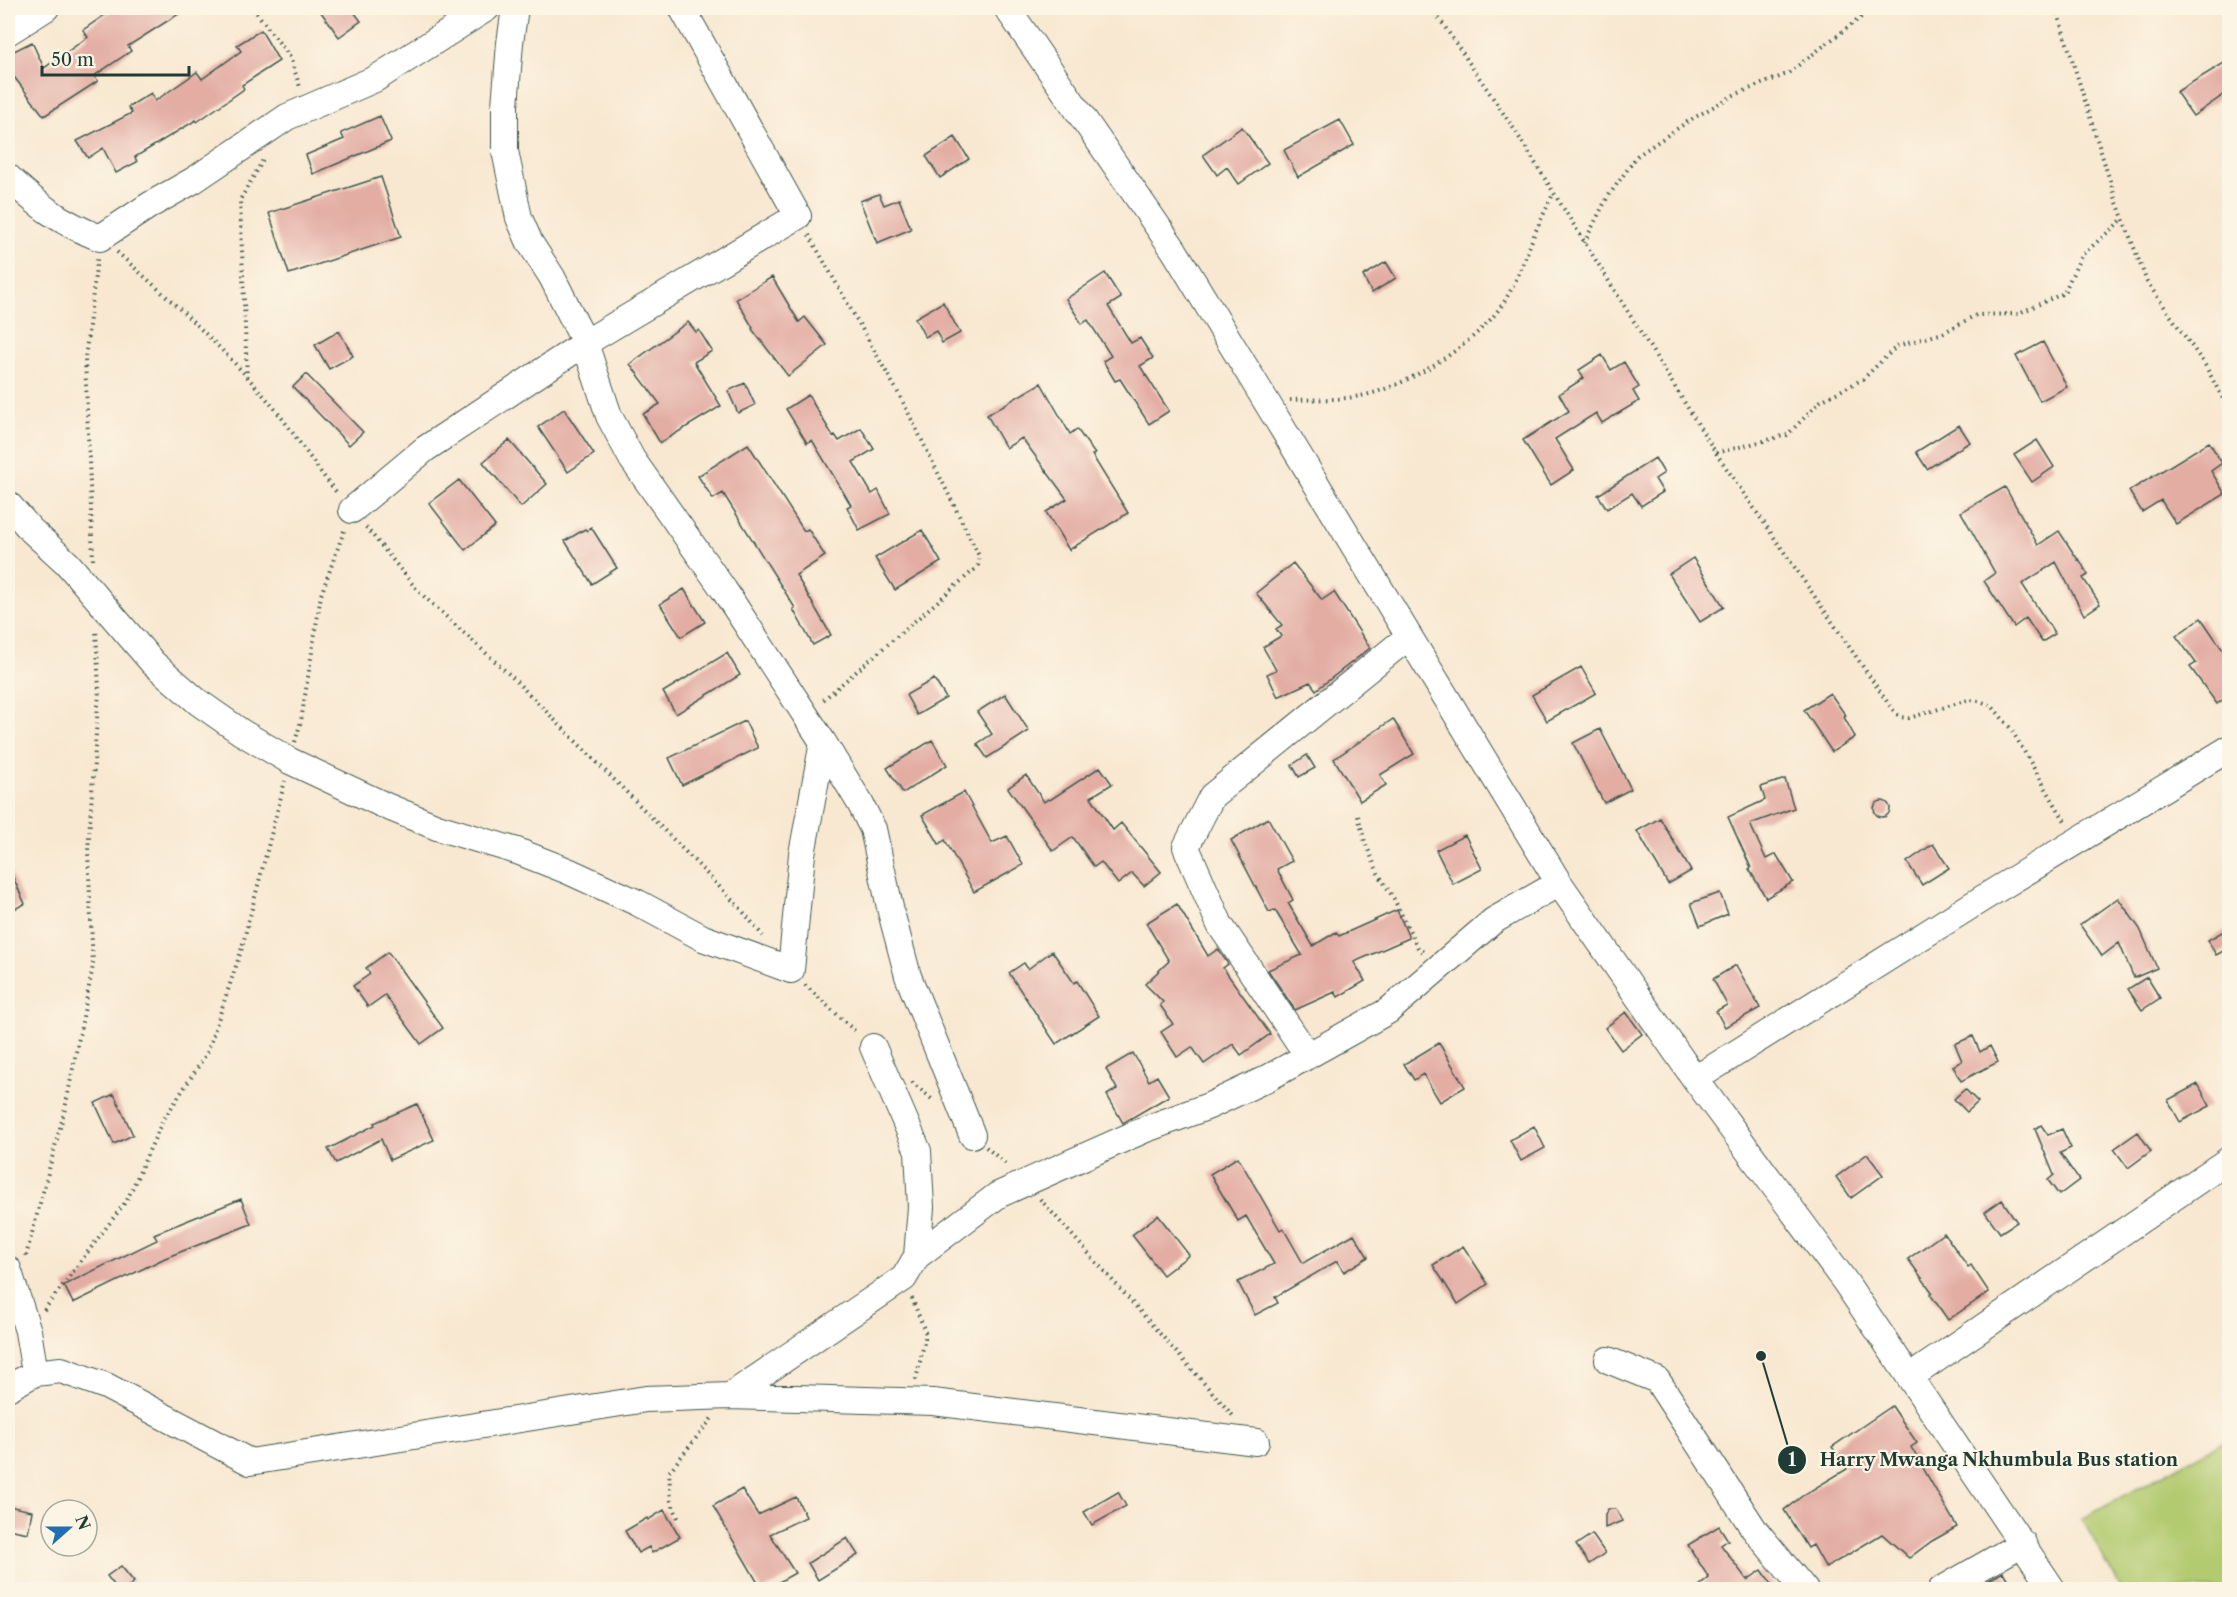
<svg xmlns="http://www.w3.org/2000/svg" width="2237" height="1597" viewBox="0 0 2237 1597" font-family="'Libre Caslon Text',serif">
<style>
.pitch{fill:#b2ca6f;stroke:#688452;stroke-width:1.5}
.building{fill:#e3ada4}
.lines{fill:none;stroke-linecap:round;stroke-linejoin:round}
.minor-casing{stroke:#40574c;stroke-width:28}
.path{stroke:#40574c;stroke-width:4;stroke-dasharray:1.5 4.5;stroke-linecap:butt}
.minor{stroke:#fff;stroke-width:26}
.leader{fill:none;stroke:#1f3d34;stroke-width:2}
.callout-dot{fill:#1f3d34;stroke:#fcf5e5;stroke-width:2}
.mark-label{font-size:18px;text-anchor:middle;font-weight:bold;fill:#fff}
.callout-label{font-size:18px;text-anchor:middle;font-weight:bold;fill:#1f3d34;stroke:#fcf5e5;stroke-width:4.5;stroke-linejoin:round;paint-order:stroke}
</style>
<rect width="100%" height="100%" fill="#fcf5e5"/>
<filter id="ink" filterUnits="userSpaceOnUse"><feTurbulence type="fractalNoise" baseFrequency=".0167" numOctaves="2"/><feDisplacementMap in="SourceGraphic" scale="12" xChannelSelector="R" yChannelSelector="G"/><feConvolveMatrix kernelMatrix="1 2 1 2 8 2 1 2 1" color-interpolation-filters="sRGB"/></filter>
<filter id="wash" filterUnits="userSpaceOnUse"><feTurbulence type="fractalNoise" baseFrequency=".008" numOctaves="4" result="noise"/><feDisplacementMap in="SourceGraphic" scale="24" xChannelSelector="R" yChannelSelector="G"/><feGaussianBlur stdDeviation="1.35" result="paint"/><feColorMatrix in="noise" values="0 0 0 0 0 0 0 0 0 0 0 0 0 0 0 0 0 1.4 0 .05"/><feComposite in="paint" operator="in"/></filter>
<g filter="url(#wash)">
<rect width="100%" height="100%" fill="#f8e8d1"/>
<!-- pitch -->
<path class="pitch" d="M 2229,1438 L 2229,1589 L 2121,1589 L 2082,1519 Z"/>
<g id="blocks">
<!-- building -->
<path class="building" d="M 115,8 L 188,8 L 128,46 L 131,51 L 94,76 L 98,81 L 44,116 L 8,69 L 8,54 L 32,42 L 44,68 L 88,37 L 83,30 Z
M 318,8 L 351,8 L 361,21 L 339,37 Z
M 261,30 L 279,61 L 242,85 L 244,89 L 197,122 L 196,120 L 135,157 L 137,162 L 116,173 L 103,148 L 88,158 L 77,141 L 132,113 L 128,107 L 151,93 L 155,101 L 197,72 L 202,79 L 241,51 L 237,45 Z
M 2229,60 L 2229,91 L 2193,116 L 2176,92 Z
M 380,116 L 391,141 L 313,174 L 306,155 L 344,139 L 341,133 Z
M 1340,120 L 1354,145 L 1298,177 L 1284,150 Z
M 1242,127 L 1268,163 L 1239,184 L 1227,167 L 1217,175 L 1203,155 Z
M 955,137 L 969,159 L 940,178 L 926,156 Z
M 381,177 L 401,237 L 289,274 L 269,213 Z
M 879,194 L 884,205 L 899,199 L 911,229 L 877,243 L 860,201 Z
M 1386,262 L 1396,278 L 1372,293 L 1363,276 Z
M 1105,273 L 1121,298 L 1108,306 L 1131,343 L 1140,338 L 1153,358 L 1140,366 L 1169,411 L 1149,424 L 1120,379 L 1115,381 L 1103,361 L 1111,356 L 1088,320 L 1082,324 L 1066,299 Z
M 772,277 L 799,322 L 805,317 L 827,345 L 788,376 L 752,329 L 753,328 L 736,299 Z
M 943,302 L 960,333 L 942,343 L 936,331 L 925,337 L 915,318 Z
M 688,322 L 696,332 L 699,330 L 712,351 L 694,362 L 721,406 L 660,443 L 643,414 L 660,404 L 630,364 Z
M 339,331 L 353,356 L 329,369 L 315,345 Z
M 2043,342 L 2067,387 L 2040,401 L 2016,356 Z
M 1602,355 L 1611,370 L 1624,362 L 1639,387 L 1633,391 L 1639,401 L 1602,423 L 1596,413 L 1555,439 L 1574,470 L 1551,485 L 1523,440 L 1569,411 L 1559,394 L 1584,378 L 1579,370 Z
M 306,374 L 363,432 L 349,445 L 293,387 Z
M 745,383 L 755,405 L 738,413 L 728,391 Z
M 1041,383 L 1070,434 L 1077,429 L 1095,454 L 1092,455 L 1128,513 L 1069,550 L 1046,512 L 1067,499 L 1022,438 L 1006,448 L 987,415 Z
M 808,395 L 833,436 L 835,435 L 839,441 L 861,428 L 874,449 L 853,462 L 872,494 L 878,490 L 890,514 L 859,530 L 847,507 L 851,505 L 812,440 L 807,443 L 786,409 Z
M 564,409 L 594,454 L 568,472 L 538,427 Z
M 1959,425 L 1970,442 L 1927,469 L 1916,452 Z
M 509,440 L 547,484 L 521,507 L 483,462 Z
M 2037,440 L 2054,467 L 2032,482 L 2014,455 Z
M 2209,442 L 2222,463 L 2211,471 L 2225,494 L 2176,524 L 2161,500 L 2142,512 L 2129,491 Z
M 748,444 L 804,531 L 808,529 L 825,556 L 796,575 L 831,635 L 813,645 L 793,609 L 795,608 L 723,493 L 713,499 L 698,476 Z
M 1655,458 L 1664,473 L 1655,479 L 1663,492 L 1641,506 L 1632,493 L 1607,509 L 1598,495 Z
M 459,480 L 495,526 L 465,550 L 429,503 Z
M 2005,487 L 2038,545 L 2059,531 L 2078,560 L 2079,559 L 2088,575 L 2083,578 L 2100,604 L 2084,615 L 2056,562 L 2022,584 L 2055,634 L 2042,642 L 2026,618 L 2014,627 L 1984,581 L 1995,573 L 1961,512 Z
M 591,527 L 617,568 L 592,584 L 565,541 L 585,529 L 587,531 Z
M 922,530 L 941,562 L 895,590 L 875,558 Z
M 1693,558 L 1724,607 L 1700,622 L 1669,574 Z
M 1293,563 L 1322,600 L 1334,592 L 1370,648 L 1316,690 L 1310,682 L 1278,697 L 1267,674 L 1276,670 L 1263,647 L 1281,636 L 1276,629 L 1282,625 L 1256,593 Z
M 684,589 L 705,622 L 681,637 L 660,604 Z
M 2201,618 L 2229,659 L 2229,695 L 2217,704 L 2190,667 L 2196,663 L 2176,636 Z
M 727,653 L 740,675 L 676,714 L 663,692 Z
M 1581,667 L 1596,693 L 1547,721 L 1532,695 Z
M 934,679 L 946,698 L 917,715 L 906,695 Z
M 1830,693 L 1846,716 L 1844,717 L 1855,737 L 1832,752 L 1804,710 Z
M 1005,694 L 1029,731 L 987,758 L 977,744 L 992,734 L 977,712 Z
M 1393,719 L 1414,754 L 1380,775 L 1386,785 L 1360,801 L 1334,759 Z
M 745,721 L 758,748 L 682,785 L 669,758 Z
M 1600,729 L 1631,789 L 1604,803 L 1573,743 Z
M 932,740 L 947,765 L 903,793 L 887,768 Z
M 1307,755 L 1315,768 L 1299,777 L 1292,765 Z
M 1100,767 L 1112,784 L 1091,797 L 1113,830 L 1121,823 L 1161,872 L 1144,886 L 1132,873 L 1118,884 L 1101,862 L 1094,867 L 1073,837 L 1053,851 L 1008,788 L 1026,775 L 1044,802 L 1048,799 L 1050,800 Z
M 1785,779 L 1794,808 L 1750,824 L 1766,859 L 1776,854 L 1793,882 L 1766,898 L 1749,869 L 1751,868 L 1728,817 L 1765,800 L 1761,787 Z
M 964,792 L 992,843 L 1007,836 L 1023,865 L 974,892 L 945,840 L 939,844 L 922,815 Z
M1874 809a8 8 0 1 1 16 0a8 8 0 1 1-16 0Z
M 1268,818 L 1292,861 L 1277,869 L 1293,900 L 1288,903 L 1313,946 L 1336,932 L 1339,936 L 1397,910 L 1409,938 L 1354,962 L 1365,981 L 1338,997 L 1335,992 L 1295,1010 L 1268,970 L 1302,955 L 1275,910 L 1269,912 L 1231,840 Z
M 1660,818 L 1691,871 L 1668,884 L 1637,831 Z
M 1465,835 L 1482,869 L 1453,884 L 1436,850 Z
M 1933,844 L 1949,868 L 1922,885 L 1907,862 Z
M 8,866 L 25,904 L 8,912 Z
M 1720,893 L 1728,914 L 1700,926 L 1691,903 Z
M 2118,898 L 2140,929 L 2157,968 L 2134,978 L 2119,943 L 2102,956 L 2080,925 Z
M 1177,904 L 1208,956 L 1218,949 L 1228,964 L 1223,968 L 1270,1034 L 1241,1055 L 1233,1044 L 1204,1064 L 1192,1047 L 1177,1057 L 1161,1032 L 1173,1024 L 1160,1005 L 1163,1002 L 1145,984 L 1169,961 L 1146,923 Z
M 2229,928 L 2229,948 L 2216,955 L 2208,940 Z
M 1052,951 L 1074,983 L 1077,981 L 1099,1016 L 1056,1044 L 1009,973 L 1024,963 L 1028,969 Z
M 388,952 L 443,1028 L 421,1044 L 385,995 L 368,1007 L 353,986 L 370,974 L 366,968 Z
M 1736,965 L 1760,1008 L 1725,1027 L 1716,1011 L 1727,1005 L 1713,979 Z
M 2147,977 L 2160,998 L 2142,1010 L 2128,989 Z
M 1626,1012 L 1642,1034 L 1621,1050 L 1605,1028 Z
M 1973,1036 L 1980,1052 L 1990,1046 L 1998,1062 L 1961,1081 L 1953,1066 L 1962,1061 L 1955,1044 Z
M 1439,1043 L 1465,1087 L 1440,1102 L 1423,1074 L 1414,1080 L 1404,1064 Z
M 1133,1053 L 1149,1081 L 1157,1076 L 1169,1096 L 1123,1123 L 1107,1095 L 1117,1089 L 1106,1069 Z
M 2198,1084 L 2210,1106 L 2180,1122 L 2168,1100 Z
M 1965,1089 L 1978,1102 L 1967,1112 L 1954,1099 Z
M 114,1094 L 133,1135 L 114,1144 L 95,1103 Z
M 417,1104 L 434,1140 L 390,1160 L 381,1139 L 336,1163 L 328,1149 L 375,1125 L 374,1123 Z
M 2041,1125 L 2048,1135 L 2062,1129 L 2071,1148 L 2060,1153 L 2079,1180 L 2059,1195 L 2048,1180 L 2054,1175 L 2035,1129 Z
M 1534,1126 L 1545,1148 L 1521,1161 L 1510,1140 Z
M 2138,1132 L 2151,1151 L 2128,1168 L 2114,1149 Z
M 1867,1154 L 1883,1175 L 1851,1198 L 1836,1177 Z
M 1238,1157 L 1280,1230 L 1283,1228 L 1303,1263 L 1354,1234 L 1368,1257 L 1344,1272 L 1337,1261 L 1275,1297 L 1278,1303 L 1255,1315 L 1238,1282 L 1274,1264 L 1246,1216 L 1238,1221 L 1210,1174 Z
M 241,1199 L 251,1224 L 165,1258 L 73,1303 L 64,1285 L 157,1240 L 154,1234 Z
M 2002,1200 L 2017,1222 L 2000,1233 L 1985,1212 Z
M 1158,1215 L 1189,1255 L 1163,1275 L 1132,1235 Z
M 1944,1233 L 1968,1267 L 1971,1265 L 1989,1292 L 1948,1320 L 1930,1294 L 1932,1292 L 1908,1259 Z
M 1463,1246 L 1488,1284 L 1458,1304 L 1433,1265 Z
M 1892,1406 L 1917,1443 L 1911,1447 L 1957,1527 L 1932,1541 L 1909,1558 L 1882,1534 L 1826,1568 L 1813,1545 L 1808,1548 L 1784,1510 L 1805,1494 L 1847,1469 L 1832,1447 Z
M 742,1489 L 758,1515 L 796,1497 L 806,1517 L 770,1534 L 795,1573 L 765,1590 L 762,1590 L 713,1506 Z
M 1118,1492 L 1126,1506 L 1092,1525 L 1084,1512 Z
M 8,1506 L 32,1511 L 28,1533 L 8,1529 Z
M 1608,1509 L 1616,1509 L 1622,1521 L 1605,1528 L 1605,1515 Z
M 664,1510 L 680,1537 L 652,1553 L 649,1547 L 638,1553 L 625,1531 L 647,1518 L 648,1520 Z
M 1719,1526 L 1728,1540 L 1721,1545 L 1747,1580 L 1762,1570 L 1776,1590 L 1694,1590 L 1709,1578 L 1688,1545 Z
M 1592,1534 L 1605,1553 L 1589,1564 L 1576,1545 Z
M 847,1538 L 858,1555 L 818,1580 L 808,1563 Z
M 121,1566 L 134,1582 L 124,1590 L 118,1590 L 107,1576 Z
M 2003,1572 L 2014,1590 L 1972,1590 Z"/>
</g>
</g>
<g filter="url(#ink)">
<use href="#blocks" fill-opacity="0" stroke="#40574c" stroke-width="1.5"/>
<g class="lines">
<defs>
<path id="minor" d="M 1007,8 L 1174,250 L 1559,883 L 1695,1079 L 1846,1283 L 2053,1590
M 8,32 L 46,8
M 8,177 C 40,207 58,221 100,238 L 150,205 L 194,180 L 287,117 L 375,79 L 487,8
M 8,504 L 31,530 L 67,563 L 153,663 L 198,702 L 241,732 L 290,761 L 386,806 L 437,827 L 517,851 L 568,871 L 638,903 L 703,938 L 791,970 L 802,854 L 823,742 L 724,590 L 632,459 L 609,416 L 585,343 L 552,277 L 530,243 L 519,218 L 505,151 L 505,106 L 510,43 L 515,8
M 352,510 L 425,449 L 585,343 L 798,216 L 682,8
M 823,742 L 860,803 L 873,829 L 891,912 L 908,976 L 972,1135
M 1308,1056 L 1220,925 L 1186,847 L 1212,796 L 1408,637
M 1695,1079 L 1988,895 L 2230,748
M 917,1256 L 998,1195 L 1146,1129 L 1209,1106 L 1268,1078 L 1388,1011 L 1493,921 L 1559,883
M 8,1269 L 28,1331 L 35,1373
M 1608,1360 L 1657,1380 L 1754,1529 L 1805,1590
M 1910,1377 L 2230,1159
M 8,1388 L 35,1373 L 61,1370 L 106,1386 L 250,1462 L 646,1399 L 730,1396 L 933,1402 L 1256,1442
M 730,1396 L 904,1278 L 917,1256 L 921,1207 L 918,1151 L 873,1047
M 1941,1590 L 2023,1543"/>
</defs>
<!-- minor casing -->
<use href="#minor" class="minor-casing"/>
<!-- path -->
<path class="path" d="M 253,8 L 290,57 L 300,87
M 1432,8 L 1514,129 L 1716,453 L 1892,709 L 1900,717 L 1909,718 L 1968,700 L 1980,701 L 1992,706 L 2011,729 L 2066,823
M 2056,8 L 2115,197 L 2147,282 L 2205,365 L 2230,412
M 809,235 L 901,398 L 979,556 L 978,565 L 974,570 L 822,701
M 1584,243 L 1607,198 L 1637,156 L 1690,120 L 1734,95 L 1787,74 L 1873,8
M 117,252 C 173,302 231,354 278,413 C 299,440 316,468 338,494
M 247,378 L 240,200 L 263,160
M 1290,400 C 1318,399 1349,401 1376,392 C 1419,379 1480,340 1504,302 C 1517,281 1525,258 1534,235 C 1540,221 1547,208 1553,194
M 1716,453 L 1787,435 L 1821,401 L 1863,379 L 1897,346 L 1943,333 L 1976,315 L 2017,314 L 2064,293 L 2081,256 L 2123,219
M 366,527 L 418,591 L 510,675 L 673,839 L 740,908 L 763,936
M 93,560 L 85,359 L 97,259
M 295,742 L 301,721 L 321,595 L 345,528
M 1358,816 L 1365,842 L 1378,873 L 1394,899 L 1418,948 L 1425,953
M 805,985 L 857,1033
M 912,1082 L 934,1101
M 986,1147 L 1008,1166
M 1040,1199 L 1235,1418
M 26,1256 L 65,1109 L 93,966 L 88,851 L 99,690 L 96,630
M 912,1298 L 926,1334 L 916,1380
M 44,1310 L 127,1200 L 162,1122 L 207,1053 L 241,951 L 285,781
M 678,1518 L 671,1501 L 669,1472 L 712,1418"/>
<!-- minor -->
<use href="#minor" class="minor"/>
</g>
</g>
<!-- callouts -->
<path class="leader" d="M1761 1356L1792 1460"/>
<g class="callout-dot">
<circle cx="1761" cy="1356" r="6"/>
<circle cx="1792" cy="1460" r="15"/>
</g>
<g class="mark-label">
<text x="1792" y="1466">1</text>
</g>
<g class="callout-label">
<text x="1999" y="1466">Harry Mwanga Nkhumbula Bus station</text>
</g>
<!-- margin -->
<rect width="2237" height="1597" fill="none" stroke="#fcf5e5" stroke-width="30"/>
<!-- north arrow -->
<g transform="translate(69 1528) rotate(69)"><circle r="28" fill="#fcf5e5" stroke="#a4ab9e" stroke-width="1.5"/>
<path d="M0-4.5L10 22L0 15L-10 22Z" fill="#1f6fb2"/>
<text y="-9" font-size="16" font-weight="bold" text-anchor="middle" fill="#1f3d34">N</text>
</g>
<!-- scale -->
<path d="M42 66v9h147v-9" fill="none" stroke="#1f3d34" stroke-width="3"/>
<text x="51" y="66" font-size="18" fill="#1f3d34" stroke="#fcf5e5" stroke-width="4.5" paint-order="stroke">50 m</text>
</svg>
